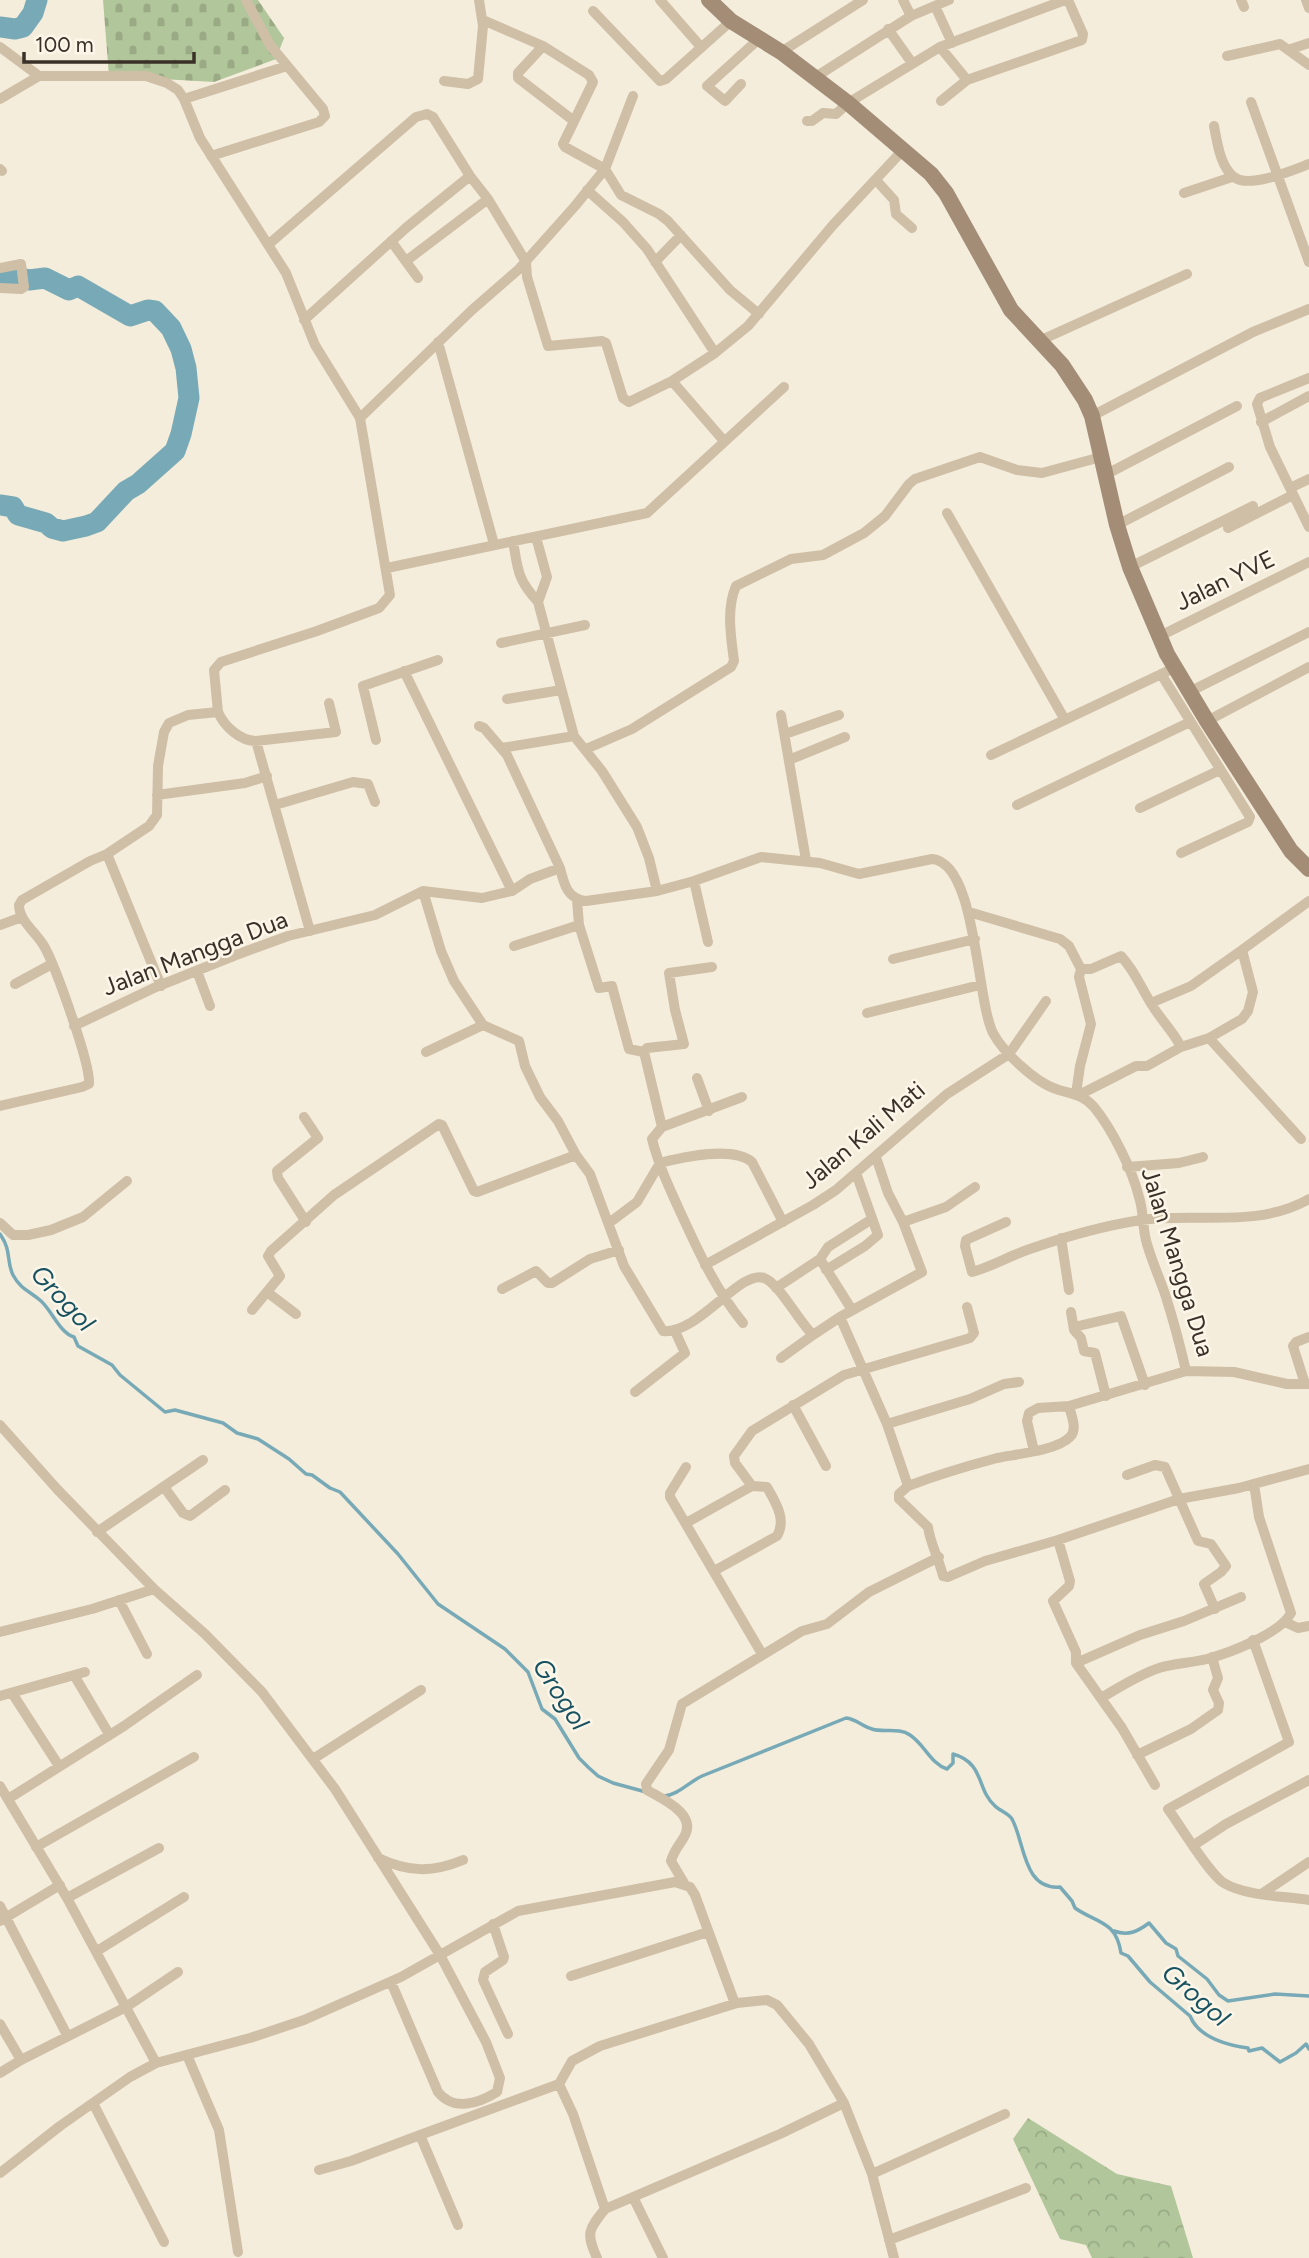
<svg xmlns="http://www.w3.org/2000/svg" width="1309" height="2258" viewBox="0 0 1309 2258" font-family="Figtree,sans-serif">
<style>
.forest{fill:url(#forest-crowns)}
.cemetery{fill:url(#cemetery-stones)}
.lines{fill:none;stroke-linecap:round;stroke-linejoin:round}
.stream{stroke:#77aab6;stroke-width:3.5}
.river{stroke:#77aab6;stroke-width:21}
.street{stroke:#cfbfa6;stroke-width:10}
.secondary{stroke:#a38d77;stroke-width:16}
.labels{text-anchor:middle;dominant-baseline:central;stroke-width:5;stroke-linejoin:round;paint-order:stroke}
.street-label{font-size:24px;fill:#3a3028;stroke:#fcf6e9}
.water-label{font-size:26px;font-style:italic;fill:#185261;stroke:#fcf6e9}
</style>
<defs>
<pattern id="forest-crowns" width="20" height="18" patternUnits="userSpaceOnUse" patternTransform="scale(1.75)"><rect width="20" height="18" fill="#b1c69a"/><path d="M2 6a3 3 0 1 1 6 0M12 15a3 3 0 1 1 6 0" fill="none" stroke="#99aa85"/></pattern>
<pattern id="cemetery-stones" width="16" height="16" patternUnits="userSpaceOnUse" patternTransform="scale(1.75)"><rect width="16" height="16" fill="#b1c69a"/><path d="M2 7V4a2 2 0 0 1 4 0v3zM10 15v-3a2 2 0 0 1 4 0v3z" fill="#99aa85"/></pattern>
</defs>
<rect width="100%" height="100%" fill="#f5eddc"/>
<!-- forest -->
<path class="forest" d="M 1028,2118 L 1117,2174 L 1171,2186 L 1193,2258 L 1092,2258 L 1086,2245 L 1060,2239 L 1013,2139 Z"/>
<!-- cemetery -->
<path class="cemetery" d="M 103,0 L 258,0 L 284,38 L 276,59 L 214,82 L 109,76 Z"/>
<g class="lines">
<!-- stream -->
<path class="stream" d="M 0,1234 C 12,1251 6,1261 13,1275 C 21,1290 30,1291 41,1301 C 52,1311 60,1333 74,1337 L 78,1346 L 112,1365 L 120,1375 L 165,1412 L 175,1410 L 223,1423 L 237,1433 L 258,1439 L 289,1459 L 306,1474 L 312,1475 L 330,1488 L 340,1492 L 398,1554 L 438,1604 L 505,1649 L 528,1672 L 542,1709 L 555,1719 L 579,1758 L 588,1767 L 598,1776 L 613,1783 L 646,1792
M 664,1796 C 678,1795 689,1782 702,1776 L 846,1718 C 856,1719 862,1726 872,1729 C 883,1733 899,1727 910,1735 C 925,1745 930,1763 947,1769 L 953,1763 L 953,1754 C 985,1763 976,1789 995,1806 C 1000,1811 1008,1813 1012,1819 C 1025,1843 1023,1890 1060,1887 L 1072,1901 L 1075,1908 C 1096,1923 1116,1920 1121,1953 L 1128,1956 L 1150,1982 L 1190,2016 C 1199,2038 1227,2045 1248,2048 L 1249,2051 L 1262,2048 L 1280,2062 L 1296,2053 L 1306,2044 L 1309,2049
M 1114,1931 C 1128,1936 1137,1932 1149,1923 L 1166,1943 L 1176,1949 L 1178,1956 L 1207,1979 L 1219,1995 L 1228,2001 L 1275,1994 L 1309,1996"/>
<!-- river -->
<path class="river" d="M 0,27 L 15,29 L 23,27 L 33,13 L 37,0
M 0,276 L 11,275 L 29,280 L 45,278 L 69,290 L 78,286 L 130,316 L 148,310 L 155,311 L 171,328 L 181,349 L 186,368 L 189,398 L 181,434 L 175,451 L 138,484 L 126,491 L 97,522 L 86,526 L 63,531 L 52,528 L 46,523 L 18,515 L 13,507 L 0,505"/>
<!-- street -->
<path class="street" d="M 660,0 L 701,47
M 903,0 L 911,16
M 1241,0 L 1244,7
M 1306,0 L 1309,8
M 935,6 L 952,43
M 593,11 L 660,81 L 666,79 L 731,21
M 483,20 L 543,46 L 589,75 L 593,82 L 563,144 L 565,147 L 605,169 L 621,195 L 659,214 L 668,221 L 730,290 L 759,314
M 888,29 L 912,63
M 543,46 L 518,73 L 518,78 L 574,121
M 0,47 L 39,76
M 940,47 L 967,80 L 1082,40 L 1083,34 L 1068,0
M 1288,50 L 1309,43
M 781,52 L 863,0
M 1227,56 L 1280,44 L 1309,65
M 814,78 L 911,16 L 949,0
M 444,81 L 468,84 L 478,79 L 483,26 L 479,0
M 741,84 L 725,101 L 707,86 L 760,38
M 0,99 L 39,76 L 146,76 L 167,83 L 178,90 L 184,99 L 200,138 L 286,273 L 315,345 L 360,418 L 390,595 L 379,608 L 317,631 L 221,662 L 214,670 L 218,712 L 188,715 L 169,723 L 164,732 L 158,766 L 157,815 L 149,826 L 107,854 L 90,861 L 22,900 L 19,905 C 19,921 36,932 44,946 C 55,965 91,1065 89,1084 L 82,1087 L 0,1106
M 184,99 L 287,66
M 941,101 L 967,80
M 1251,102 L 1309,262
M 807,121 L 812,121 L 823,113 L 836,114 L 848,103 L 940,47 L 1065,0
M 1214,126 C 1217,141 1220,167 1234,177 C 1249,189 1293,170 1309,164
M 211,156 L 319,122 L 325,116 L 323,109 L 270,45 L 246,0
M 0,169 L 2,171
M 876,180 L 894,200 L 896,214 L 912,228
M 587,190 L 623,222 L 647,249 L 715,353
M 1184,193 L 1232,177
M 488,199 L 526,262 L 527,277 L 548,346 L 602,341 L 606,343 L 623,398 L 629,402 L 672,381 L 715,353 L 748,326 L 833,225 L 904,149
M 391,241 L 418,278
M 269,244 L 416,117 L 427,114 L 433,117 L 470,176 L 488,199 L 406,261
M 655,262 L 681,235
M 0,268 L 21,264 L 24,287 L 21,289 L 0,288
M 304,320 L 407,227 L 470,176
M 1039,341 L 1187,274
M 438,342 L 494,544
M 1309,378 L 1260,398 L 1257,404 L 1270,447 L 1309,527
M 672,381 L 724,441
M 1092,416 L 1253,332 L 1309,309
M 360,418 L 472,310 L 518,270 L 575,206 L 605,169 L 633,96
M 1261,422 L 1309,396
M 1105,475 L 1237,406
M 1290,488 L 1309,479
M 947,513 L 1065,720
M 1117,525 L 1229,467
M 1228,528 L 1293,495
M 536,537 L 547,577 L 538,602 L 574,736 L 602,771 L 637,827 L 649,858 L 657,891
M 513,541 C 518,570 517,579 538,602
M 1130,567 L 1253,506
M 387,568 L 647,513 L 784,387
M 1160,636 L 1309,562
M 501,643 L 585,625
M 404,671 L 512,891
M 1161,674 L 1250,817 L 1248,822 L 1181,853
M 1189,692 L 1309,632
M 507,699 L 561,690
M 218,712 C 224,726 240,741 256,741 L 336,732 L 329,703
M 781,715 L 806,860
M 1207,721 L 1309,667
M 479,726 L 484,728 L 507,755 L 560,868
M 785,734 L 839,715
M 376,740 L 363,686 L 438,660
M 256,741 L 310,931
M 502,748 L 574,736
M 586,749 L 632,729 L 731,667 L 734,661 C 731,637 726,609 736,586 L 791,559 L 823,555 L 864,533 L 885,516 L 909,484 L 915,479 L 980,457 L 1017,470 L 1042,473 L 1101,457
M 991,755 L 1174,668
M 789,760 L 845,737
M 157,795 L 245,783 L 267,776
M 275,805 L 353,782 L 368,784 L 375,802
M 1017,805 L 1190,722
M 1140,808 L 1220,770
M 107,854 L 161,986
M 694,881 L 708,942
M 423,891 L 441,951 L 454,981 L 483,1025 L 519,1041 L 525,1066 L 540,1097 L 558,1121 L 576,1155 L 590,1174 L 624,1266 L 663,1331 C 698,1335 740,1269 764,1278 C 779,1283 799,1322 813,1335 L 840,1317
M 577,900 L 579,925 L 599,988 L 612,986 L 629,1049 L 644,1052 L 647,1048 L 684,1044 L 675,1010 L 669,973 L 712,967
M 969,912 L 1060,939 L 1069,946 L 1081,969 L 1079,977 L 1091,1024 L 1080,1066 L 1076,1094
M 0,925 L 22,917
M 514,946 L 579,925
M 893,959 L 975,939
M 1081,969 L 1091,969 L 1121,956 C 1135,971 1141,988 1152,1005 C 1161,1020 1173,1031 1181,1047
M 197,971 L 210,1006
M 15,984 L 52,964
M 1151,1003 L 1191,986 L 1242,950
M 867,1013 L 980,985
M 74,1026 L 156,987 L 236,955 L 288,936 L 375,915 L 423,891 L 482,898 L 512,891 L 530,879 L 560,868 C 564,884 567,899 586,901 L 657,891 L 694,881 L 761,857 L 820,863 L 859,874 L 932,859 C 977,863 976,999 993,1033 C 1003,1052 1035,1082 1056,1089 C 1070,1094 1083,1094 1094,1107 C 1112,1129 1132,1169 1139,1197 C 1144,1212 1142,1228 1147,1244 C 1152,1261 1159,1277 1165,1294 C 1173,1319 1180,1345 1186,1371 L 1234,1372 L 1287,1384 L 1309,1384
M 1209,1038 L 1301,1139
M 426,1052 L 483,1025
M 644,1052 L 662,1127 L 652,1139 C 659,1167 672,1194 684,1220 C 701,1257 717,1291 743,1323
M 697,1078 L 709,1111
M 1079,1095 L 1136,1066 L 1147,1066 L 1181,1047 L 1209,1038 L 1242,1019 L 1248,1011 L 1253,992 L 1242,950 L 1309,901
M 304,1117 L 318,1138 L 277,1171 L 278,1178 L 306,1222
M 662,1127 L 742,1097
M 876,1157 L 888,1193 L 903,1222 L 922,1272 L 840,1317 L 887,1424 L 908,1486 C 937,1475 967,1466 997,1458 C 1016,1454 1056,1451 1070,1437 C 1078,1429 1071,1415 1069,1406 L 1186,1371
M 1127,1167 L 1179,1163 L 1203,1157
M 903,1222 L 946,1207 L 975,1187
M 1006,1222 L 966,1240 L 965,1246 L 972,1272 C 988,1268 1010,1256 1027,1250 C 1064,1237 1102,1226 1141,1220 C 1198,1212 1256,1229 1309,1199
M 0,1223 L 13,1235 L 28,1235 L 51,1230 L 83,1217 L 127,1181
M 609,1223 L 637,1202 L 660,1163 C 683,1157 733,1146 752,1162 L 783,1222
M 1061,1238 L 1069,1290
M 705,1265 L 813,1205 L 836,1190 L 947,1094 L 1009,1054 L 1046,1001
M 826,1270 L 865,1246 L 878,1235 L 856,1173
M 776,1288 L 820,1259
M 502,1289 L 536,1271 L 548,1283 L 552,1283 L 590,1259 L 619,1250
M 267,1292 L 296,1314
M 252,1310 L 280,1276 L 268,1256 L 271,1251 L 334,1195 L 439,1124 L 442,1125 L 474,1191 L 477,1192 L 576,1155
M 852,1310 L 820,1259 L 828,1247 L 872,1219
M 1071,1312 L 1074,1330 L 1081,1338 L 1084,1351 L 1095,1353 L 1106,1396
M 1074,1327 L 1121,1316 L 1145,1385
M 781,1358 L 813,1335
M 1305,1384 L 1293,1346 L 1296,1342 L 1309,1337
M 635,1392 L 685,1353 L 675,1331
M 793,1405 L 826,1466
M 887,1424 L 970,1399 L 1004,1384 L 1019,1382
M 0,1425 L 57,1489 L 154,1589
M 1034,1451 L 1027,1421 L 1029,1413 L 1038,1408 L 1069,1406
M 686,1467 L 670,1493 L 670,1497 L 762,1654
M 1127,1475 L 1155,1465 L 1165,1467 L 1198,1541 L 1211,1544 L 1226,1566 L 1221,1572 L 1204,1584 L 1215,1609
M 908,1486 L 899,1494 L 899,1499 L 928,1527 C 930,1543 939,1559 943,1576 L 948,1577 L 985,1561 L 1058,1540 L 1179,1499 L 1239,1488 L 1309,1469
M 164,1487 L 183,1513 L 190,1516 L 225,1490
M 686,1523 L 752,1486
M 97,1532 L 203,1460
M 1058,1540 L 1070,1581 L 1069,1586 L 1053,1601 L 1076,1652 L 1076,1663 L 1122,1728 L 1155,1785
M 714,1571 L 777,1536 C 787,1519 775,1502 767,1487 L 752,1486 L 735,1463 L 734,1456 L 752,1431 L 844,1375 L 970,1338 L 974,1333 L 967,1307
M 119,1600 L 147,1654
M 1285,1622 L 1298,1628 L 1309,1626
M 0,1632 L 92,1609 L 154,1589 L 205,1634 L 262,1692 L 335,1789 L 440,1955 L 486,2042 L 500,2078 L 497,2092 C 479,2103 454,2112 438,2092 L 391,1982
M 1253,1640 L 1289,1742 L 1168,1809 C 1180,1825 1209,1874 1224,1883 C 1245,1896 1284,1896 1309,1900
M 1076,1663 L 1140,1635 L 1184,1621 L 1241,1597
M 74,1675 L 109,1734
M 12,1693 L 59,1766
M 0,1696 L 85,1672
M 1101,1698 C 1120,1687 1138,1675 1159,1668 C 1174,1663 1191,1663 1207,1659 C 1229,1653 1280,1634 1291,1613 L 1259,1517 L 1254,1484
M 1137,1755 L 1191,1729 L 1218,1710 L 1219,1703 L 1213,1690 L 1218,1678 L 1212,1657
M 313,1759 L 421,1690
M 0,1786 L 67,1898 L 156,2063
M 8,1799 L 124,1726 L 197,1675
M 1194,1845 L 1226,1824 L 1309,1780
M 36,1847 L 194,1757
M 378,1858 C 408,1872 432,1873 463,1860
M 684,1883 L 671,1861 C 674,1850 679,1846 684,1837 C 698,1814 662,1799 647,1790 L 646,1784 L 669,1750 L 682,1704 L 802,1631 L 827,1624 L 869,1592 L 939,1557
M 1263,1893 L 1309,1862
M 67,1898 L 159,1848
M 0,1906 L 67,2035
M 0,1921 L 60,1885
M 493,1924 L 504,1957 L 503,1960 L 485,1972 L 483,1980 L 508,2034
M 97,1951 L 184,1897
M 571,1976 L 708,1932
M 0,2024 L 21,2060
M 187,2055 L 219,2130 L 238,2252
M 0,2073 L 21,2060 L 126,2007 L 178,1972
M 559,2084 L 572,2061 L 600,2046 L 737,2003
M 559,2084 L 573,2114 L 605,2209
M 93,2103 L 164,2242
M 319,2170 L 351,2161 L 420,2135
M 0,2173 L 60,2126 L 130,2077 L 156,2063 L 250,2038 L 304,2020 L 401,1977 L 518,1911 L 675,1882 L 690,1887 L 695,1895 L 734,2001 L 737,2003 L 767,2000 L 777,2005 L 809,2044 L 844,2103 L 872,2174 L 1005,2114
M 872,2174 L 894,2258
M 633,2197 L 663,2258
M 458,2225 L 420,2135 L 559,2084
M 889,2240 L 1026,2188
M 597,2258 C 586,2233 588,2230 605,2209 L 780,2134 L 844,2103"/>
<!-- secondary -->
<path class="secondary" d="M 709,0 L 731,21 L 781,52 L 848,103 L 931,174 L 946,193 L 1011,310 L 1062,365 L 1085,400 L 1092,416 L 1117,525 L 1130,567 L 1167,654 L 1207,721 L 1291,851 L 1309,869"/>
</g>
<g class="labels">
<!-- street labels -->
<g class="street-label">
<text transform="translate(1225 580) rotate(-26)">Jalan YVE</text>
<text transform="translate(195 953) rotate(-21)">Jalan Mangga Dua</text>
<text transform="translate(863 1135) rotate(-40)">Jalan Kali Mati</text>
<text transform="translate(1178 1262) rotate(73)">Jalan Mangga Dua</text>
</g>
<!-- water labels -->
<g class="water-label">
<text transform="translate(63 1298) rotate(47)">Grogol</text>
<text transform="translate(561 1694) rotate(57)">Grogol</text>
<text transform="translate(1196 1995) rotate(41)">Grogol</text>
</g>
</g>
<!-- scale -->
<path d="M24 52v10h170v-10" fill="none" stroke="#3a3028" stroke-width="3.5"/>
<text x="35" y="52" font-size="21" fill="#3a3028" stroke="#fcf6e9" stroke-width="5" paint-order="stroke">100 m</text>
</svg>
